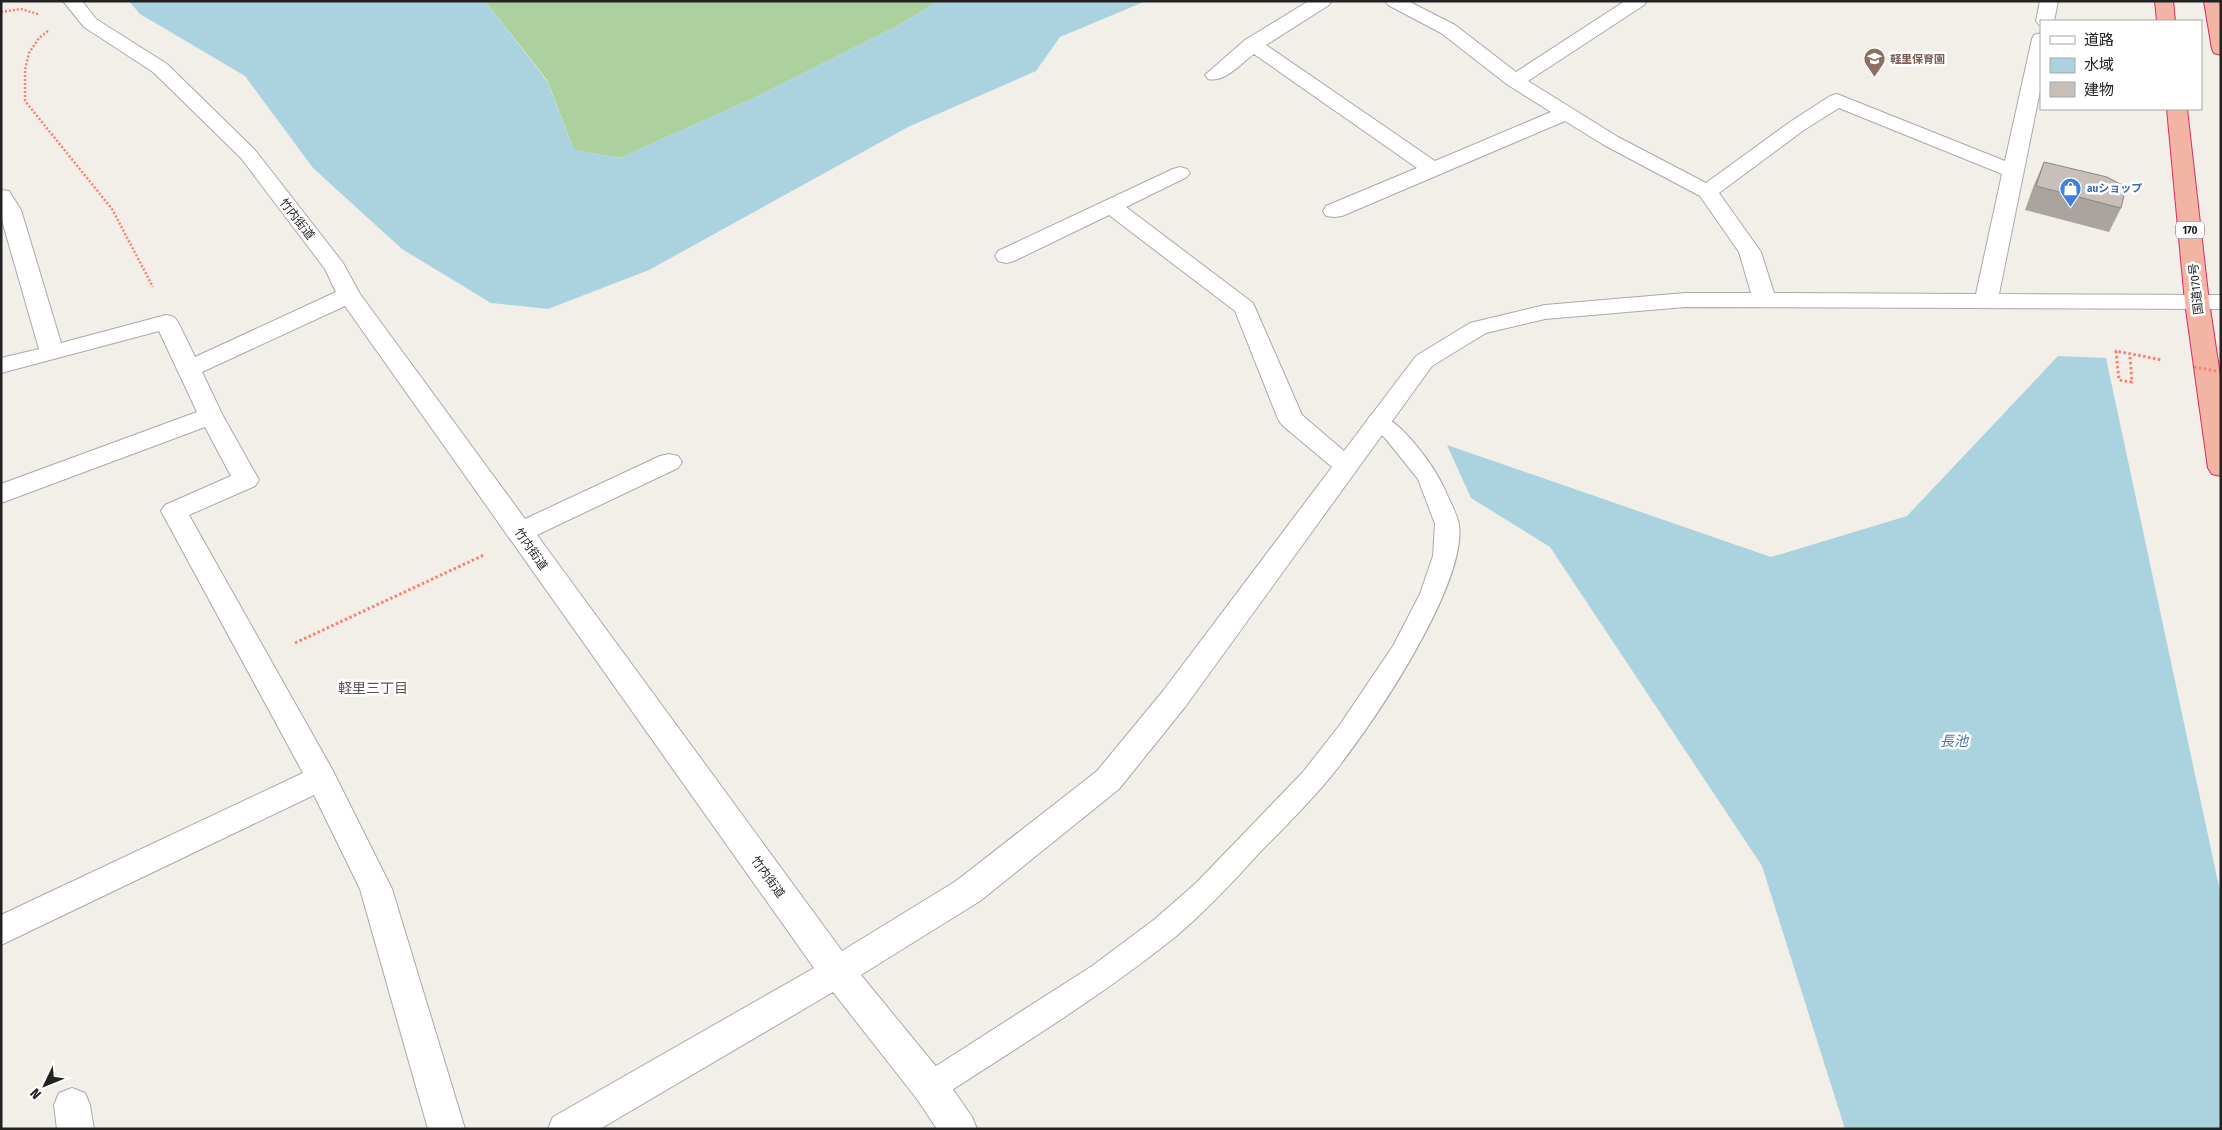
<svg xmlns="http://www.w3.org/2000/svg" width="2222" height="1130" viewBox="0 0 2222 1130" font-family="'Fira Sans Condensed','Noto Sans JP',sans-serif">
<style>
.forest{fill:#add19e}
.water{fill:#aad3df}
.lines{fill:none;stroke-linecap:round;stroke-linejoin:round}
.service-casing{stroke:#a9a9a9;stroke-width:2}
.minor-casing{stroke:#a9a9a9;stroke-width:2}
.trunk-casing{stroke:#dc2a67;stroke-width:2}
.path-far1{stroke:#fa8072;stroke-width:2.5;stroke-dasharray:2 2;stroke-linecap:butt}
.path{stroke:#fa8072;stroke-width:3;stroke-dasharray:2.5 2.5;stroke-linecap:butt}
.service{fill:#fff;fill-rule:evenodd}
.minor{fill:#fff;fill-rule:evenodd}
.trunk{fill:#f2b4a3;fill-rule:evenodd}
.path-bridge{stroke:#fa8072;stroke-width:3;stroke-dasharray:2.5 2.5;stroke-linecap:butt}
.wall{fill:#aba49e}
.building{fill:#c7bfb8;stroke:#8b8681}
.labels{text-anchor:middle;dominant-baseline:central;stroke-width:5;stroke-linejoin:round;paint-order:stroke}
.far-education-label{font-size:11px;font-weight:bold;fill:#785e54;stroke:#fff;text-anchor:start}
.far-shop-label{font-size:11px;font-weight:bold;fill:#366cbe;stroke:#fff;text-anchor:start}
.shield{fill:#fff;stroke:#646464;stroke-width:1}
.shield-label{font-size:11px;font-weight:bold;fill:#222}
.street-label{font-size:12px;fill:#222;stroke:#fff}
.neighbourhood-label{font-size:14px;fill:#555;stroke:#fff}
.water-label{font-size:14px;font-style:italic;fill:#4a7aab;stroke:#fff}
</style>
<rect width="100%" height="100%" fill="#f2efe9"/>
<!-- forest -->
<path class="forest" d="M 485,1 L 938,1 L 903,23 L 752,99 L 620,158 L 574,150 L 547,80 Z"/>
<!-- water -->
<path class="water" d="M 129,1 L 485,1 L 547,81 L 574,150 L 620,158 L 752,99 L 903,23 L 938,1 L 1146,1 L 1060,37 L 1036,71 L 908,127 L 649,270 L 548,309 L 491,303 L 402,249 L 313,168 L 245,76 L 140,14 Z
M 2058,356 L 2106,358 L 2221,896 L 2221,1129 L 1845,1129 L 1762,866 L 1550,547 L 1471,498 L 1447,445 L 1771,557 L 1907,516 Z"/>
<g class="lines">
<defs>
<path id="service" d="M 1378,414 C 1402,421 1435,467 1445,490 C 1449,500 1457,513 1459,525 C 1467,588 1364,739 1322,787 C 1302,810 1281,831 1260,852 C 1233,882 1205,912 1174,938 C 1100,997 1020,1046 941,1097 L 930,1101 L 919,1097 L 914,1087 L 919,1077 L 1092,966 L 1155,919 L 1196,883 L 1303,772 L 1339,726 L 1393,646 L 1420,594 L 1433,556 L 1435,524 L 1418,479 L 1385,438 L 1367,421 L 1370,416 Z"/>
<path id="minor" d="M 63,1 L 82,1 L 96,19 L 167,64 L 255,150 L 343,263 L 360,294 L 525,519 L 660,456 L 669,454 L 678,456 L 682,462 L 678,468 L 537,535 L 842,951 L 956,881 L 1097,771 L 1163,691 L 1332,467 L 1282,425 L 1278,419 L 1235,311 L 1109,215 L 1014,261 L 1006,263 L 998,261 L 995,256 L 998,251 L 1173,169 L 1180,167 L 1187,169 L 1190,173 L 1187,177 L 1126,207 L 1253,303 L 1302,415 L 1344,451 L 1416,356 L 1470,323 L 1545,305 L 1685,293 L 1751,293 L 1739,252 L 1700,196 L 1604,145 L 1565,121 L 1342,216 L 1334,217 L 1326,216 L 1323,211 L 1326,206 L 1417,168 L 1254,54 C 1241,63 1225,83 1208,79 L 1205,75 L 1245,40 L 1302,5 L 1309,1 L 1332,1 L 1329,5 L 1266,45 L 1435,161 L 1551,112 L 1508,85 L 1441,33 L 1388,5 L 1385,1 L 1408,1 L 1455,25 L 1516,72 L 1625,1 L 1647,1 L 1644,5 L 1528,81 L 1618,137 L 1706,183 L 1790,122 L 1830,96 L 1837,94 L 2005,161 L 2032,39 L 2034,35 L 2041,33 L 2041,86 L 1999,294 L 2221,295 L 2221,309 L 1685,307 L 1545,319 L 1486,333 L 1432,366 L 1185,707 L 1119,789 L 980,901 L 861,975 L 943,1075 L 972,1117 L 977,1129 L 937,1129 L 917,1099 L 833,992 L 600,1129 L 548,1129 L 553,1117 L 814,968 L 345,306 L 202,372 L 223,416 L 259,480 L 255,486 L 189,515 L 332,769 L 392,889 L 465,1129 L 428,1129 L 360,889 L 314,795 L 1,945 L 1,915 L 303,773 L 161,511 L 165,505 L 231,476 L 205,427 L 1,503 L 1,484 L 197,412 L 159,331 L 1,373 L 1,358 L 39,349 L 1,217 L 1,190 L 9,191 L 21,210 L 61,343 L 166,315 L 174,317 L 178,322 L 195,357 L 336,292 L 325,269 L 241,158 L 153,72 L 84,27 ZM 1839,108 L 2002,174 L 1976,294 L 1774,293 L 1761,252 L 1719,193 L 1804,130 Z
M 2040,1 L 2058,1 L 2054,21 L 2041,21 L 2041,25 L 2039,25 L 2036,21 Z
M 72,1088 L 85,1093 L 90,1105 L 94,1129 L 57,1129 L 54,1105 L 59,1093 Z"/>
<path id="trunk" d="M 2155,1 L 2173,1 L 2175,21 L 2157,21 Z
M 2204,1 L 2221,1 L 2221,55 L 2214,53 L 2212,49 Z
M 2167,109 L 2187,109 L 2209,302 L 2221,382 L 2221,476 L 2212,474 L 2208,468 L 2185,302 Z"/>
</defs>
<!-- service casing -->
<use href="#service" class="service-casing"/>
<!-- minor casing -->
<use href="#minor" class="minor-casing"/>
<!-- trunk casing -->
<use href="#trunk" class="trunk-casing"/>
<!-- path-far1 -->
<path class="path-far1" d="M 1,12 L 21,9 L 38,14
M 48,31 L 39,38 L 29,53 L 25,70 L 25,101 L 112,209 L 153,287"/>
<!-- path -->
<path class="path" d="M 2130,357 L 2132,382 L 2119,380 L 2116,351 L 2162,360
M 295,643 L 484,555"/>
<!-- service -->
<use href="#service" class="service"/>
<!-- minor -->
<use href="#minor" class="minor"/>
<!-- trunk -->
<use href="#trunk" class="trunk"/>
<!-- path-bridge -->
<path class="path-bridge" d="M 2194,367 L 2221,372"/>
</g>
<!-- wall -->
<path class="wall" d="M 2044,162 L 2121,208 L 2109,232 L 2025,210 L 2034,185 Z"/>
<!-- building -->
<path class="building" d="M 2044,162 L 2107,177 L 2126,187 L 2121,208 L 2036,186 Z"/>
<!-- icons -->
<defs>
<symbol id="school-pin" viewBox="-11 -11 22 30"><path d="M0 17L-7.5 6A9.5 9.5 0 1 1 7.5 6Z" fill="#8d6e63" stroke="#fff"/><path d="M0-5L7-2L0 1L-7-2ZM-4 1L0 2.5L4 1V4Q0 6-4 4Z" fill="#fff"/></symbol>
<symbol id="shop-pin" viewBox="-11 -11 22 30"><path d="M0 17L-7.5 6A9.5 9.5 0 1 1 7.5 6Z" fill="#3f7fe0" stroke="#fff"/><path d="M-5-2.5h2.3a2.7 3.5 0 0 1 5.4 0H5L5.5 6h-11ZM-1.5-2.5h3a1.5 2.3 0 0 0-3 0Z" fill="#fff"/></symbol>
</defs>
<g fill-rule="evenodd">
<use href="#school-pin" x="1862" y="46" width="25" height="34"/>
<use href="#shop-pin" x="2058" y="176" width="25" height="34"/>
</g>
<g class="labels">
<!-- far-education labels -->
<g class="far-education-label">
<text x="1890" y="59">軽里保育園</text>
</g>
<!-- far-shop labels -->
<g class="far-shop-label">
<text x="2087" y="188">auショップ</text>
</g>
<!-- shield labels -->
<rect class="shield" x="2176" y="221.5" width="28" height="17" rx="4"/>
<g class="shield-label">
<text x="2190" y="230">170</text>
</g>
<!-- street labels -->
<g class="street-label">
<text transform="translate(297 219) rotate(52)">竹内街道</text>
<text transform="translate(2196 289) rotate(-96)">国道170号</text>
<text transform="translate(531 549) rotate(55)">竹内街道</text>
<text transform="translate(768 877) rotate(54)">竹内街道</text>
</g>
<!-- neighbourhood labels -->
<g class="neighbourhood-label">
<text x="373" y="688">軽里三丁目</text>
</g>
<!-- water labels -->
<g class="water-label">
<text x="1954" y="741">長池</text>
</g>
</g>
<!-- border -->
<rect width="2222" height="1130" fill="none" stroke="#222222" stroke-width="5"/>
<!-- legend -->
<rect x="2040" y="20" width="162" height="90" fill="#ffffff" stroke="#a7a7a7"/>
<rect x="2050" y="36" width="25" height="8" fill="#ffffff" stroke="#a7a7a7"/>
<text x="2084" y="45" font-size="15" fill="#222222">道路</text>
<rect x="2050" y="58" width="25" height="15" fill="#aad3df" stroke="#a7a7a7"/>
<text x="2084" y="70" font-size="15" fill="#222222">水域</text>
<rect x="2050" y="82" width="25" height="15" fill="#c7bfb8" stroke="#a7a7a7"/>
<text x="2084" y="95" font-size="15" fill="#222222">建物</text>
<!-- north arrow -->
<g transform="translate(45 1085) rotate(227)" stroke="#ffffff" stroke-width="4" paint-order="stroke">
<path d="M0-4L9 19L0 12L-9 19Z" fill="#222222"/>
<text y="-8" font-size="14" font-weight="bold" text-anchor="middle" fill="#222222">N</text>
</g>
</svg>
